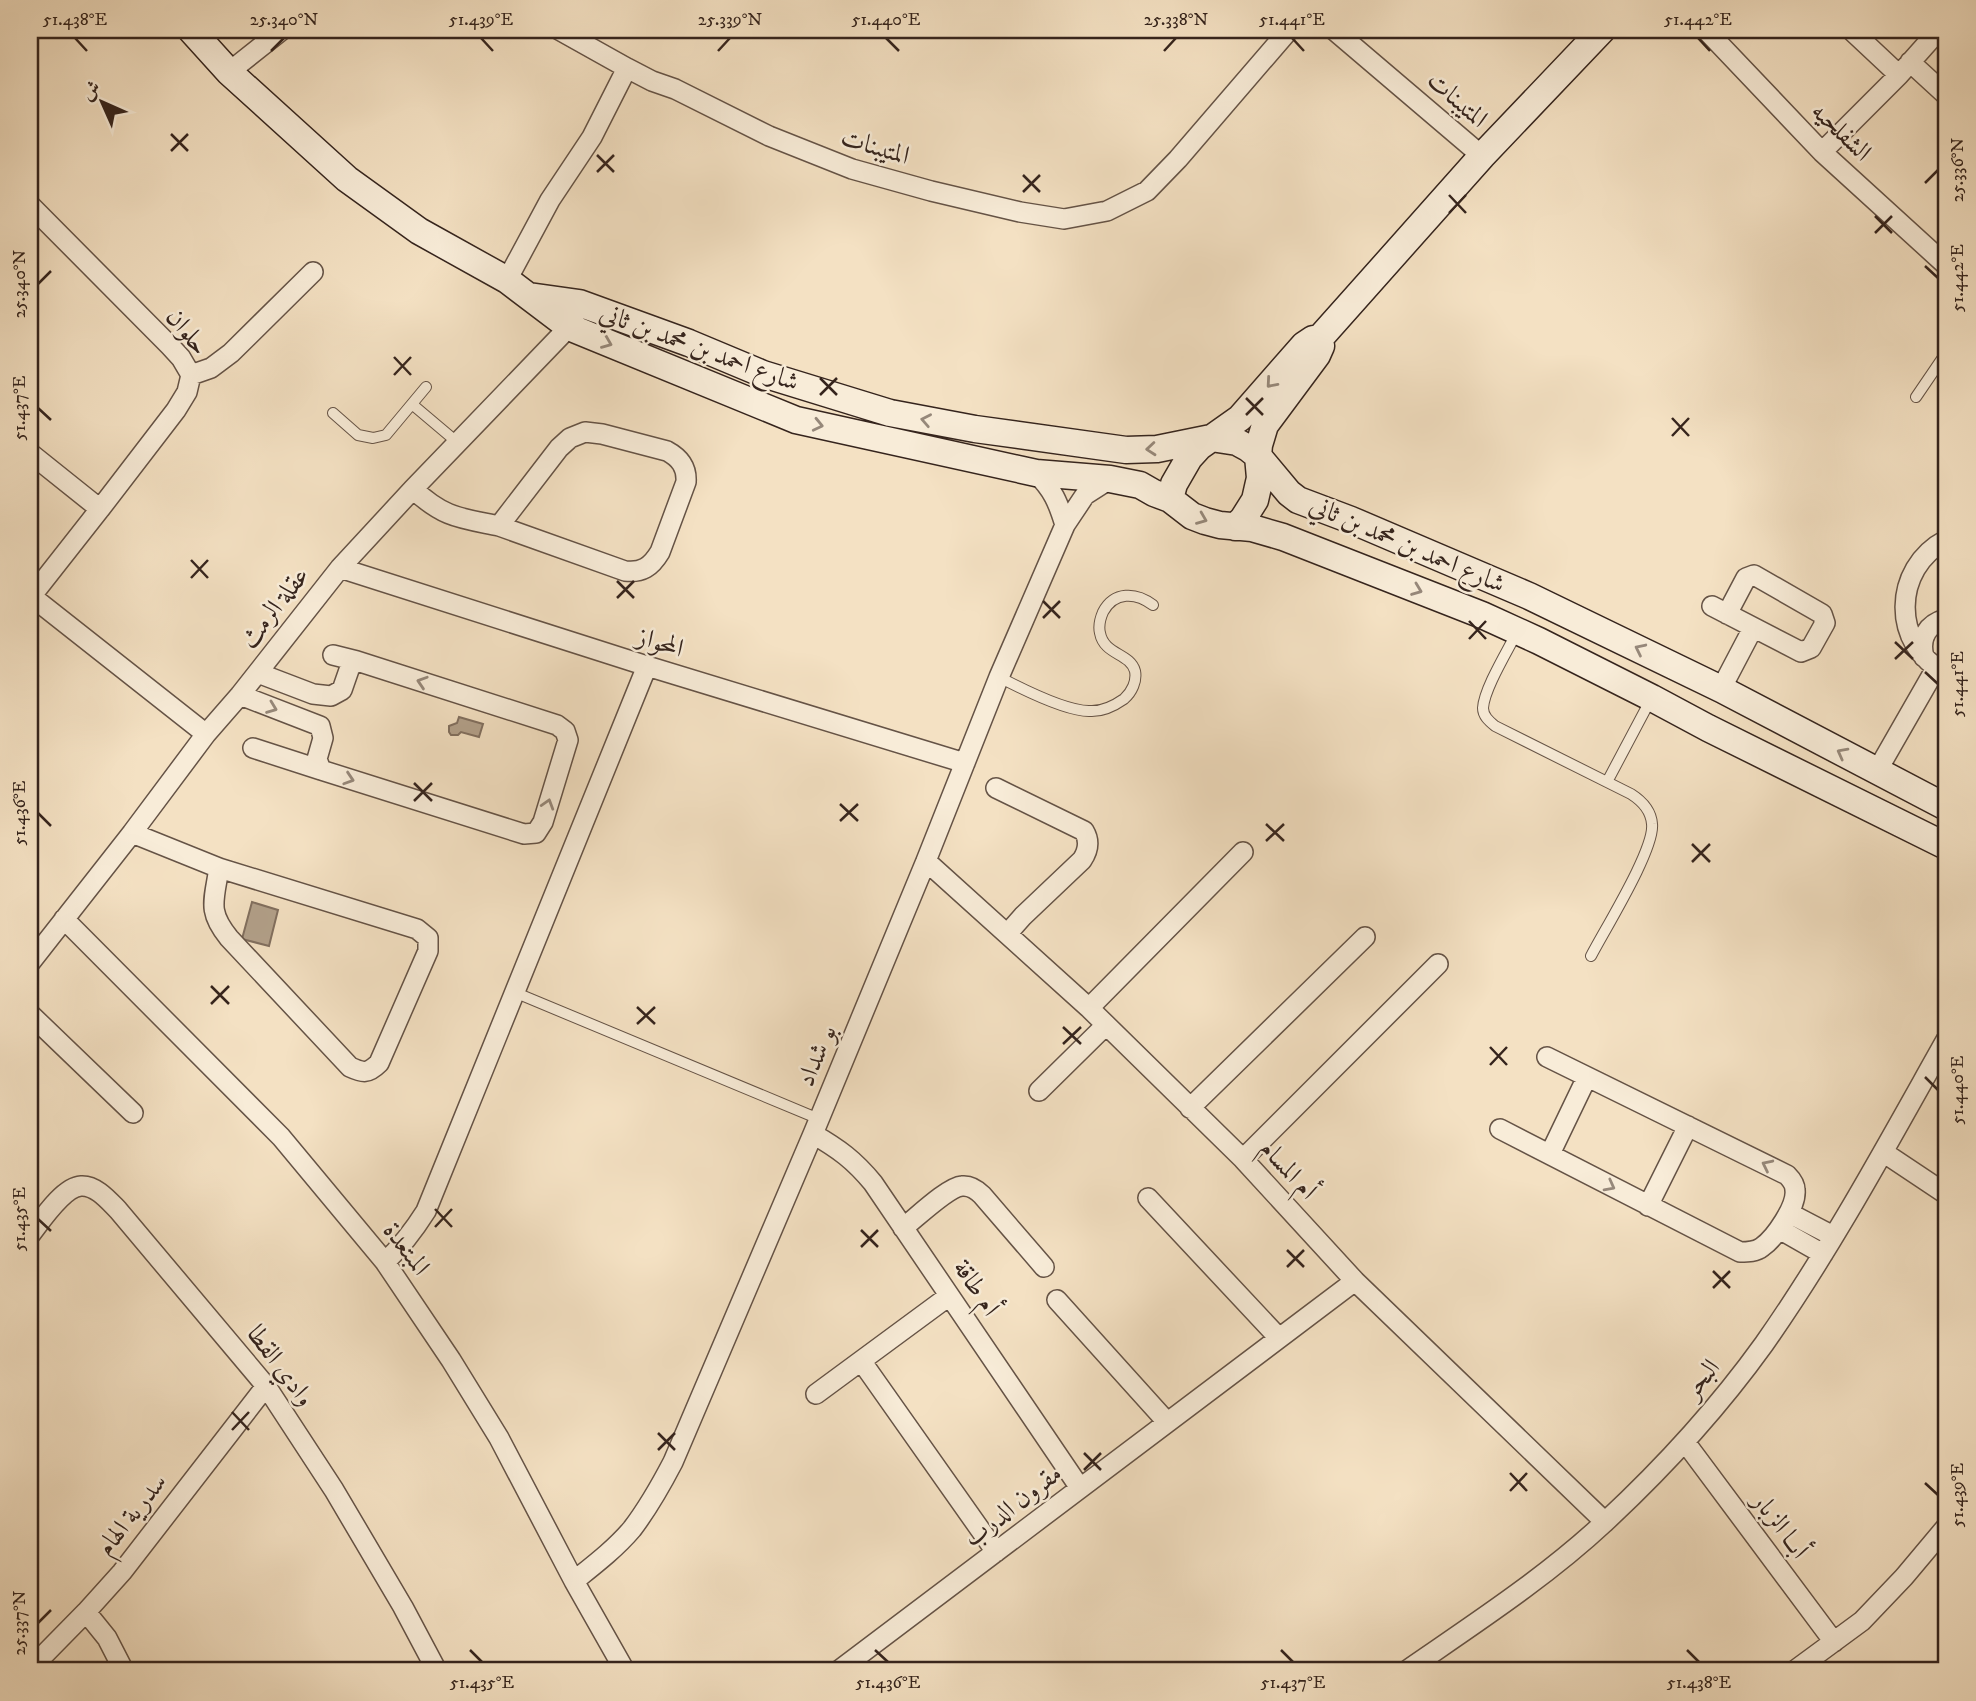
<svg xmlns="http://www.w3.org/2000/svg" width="1976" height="1701" viewBox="0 0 1976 1701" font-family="'IM FELL DW Pica',Amiri,serif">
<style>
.water{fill:#b3a18b;stroke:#816f5f;stroke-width:2}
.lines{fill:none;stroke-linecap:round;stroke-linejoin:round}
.lane-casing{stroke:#655346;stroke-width:12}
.street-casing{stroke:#655346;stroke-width:22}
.secondary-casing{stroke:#35241d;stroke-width:29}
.lane{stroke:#f8ecd8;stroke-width:10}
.street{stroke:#f8ecd8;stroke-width:19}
.secondary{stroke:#f8ecd8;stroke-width:26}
.oneway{stroke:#96887a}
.ticks{fill:none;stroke:#35241d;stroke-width:2.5}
.labels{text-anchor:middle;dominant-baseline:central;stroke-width:5;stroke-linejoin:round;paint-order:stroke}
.street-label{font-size:26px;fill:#35241d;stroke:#f8ecd8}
.neatline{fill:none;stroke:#35241d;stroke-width:2.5}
.ticks-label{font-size:18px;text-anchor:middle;fill:#35241d}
</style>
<rect width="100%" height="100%" fill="#f4e1c3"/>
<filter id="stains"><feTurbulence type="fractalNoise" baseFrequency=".00286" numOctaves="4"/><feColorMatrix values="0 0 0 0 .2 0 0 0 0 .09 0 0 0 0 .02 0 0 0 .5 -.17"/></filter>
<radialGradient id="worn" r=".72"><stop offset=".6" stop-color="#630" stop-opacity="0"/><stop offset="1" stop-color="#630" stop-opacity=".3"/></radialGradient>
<!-- water -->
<path class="water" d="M 459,717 L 483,724 L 479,737 L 461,732 L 458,735 L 451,735 L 449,732 L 449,726 L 457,723 Z
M 252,902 L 278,910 L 269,946 L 242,939 Z"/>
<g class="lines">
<defs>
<path id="lane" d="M 1916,397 L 1946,353
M 413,405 L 458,443
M 333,413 L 358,435 L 373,438 L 386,435 L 426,387
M 1517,632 C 1508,650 1484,689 1483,708 C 1483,716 1489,721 1495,726 L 1631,794 C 1642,801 1651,810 1652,824 C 1655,849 1605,929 1591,956
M 999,677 C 1020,688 1065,711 1089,711 C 1101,712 1114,706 1124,699 C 1132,692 1137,681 1135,671 C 1130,653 1104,655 1100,633 C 1098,625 1100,619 1103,612 C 1114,591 1136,592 1153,605
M 1607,782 L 1651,699
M 514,992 L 819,1119"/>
<path id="street" d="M 559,30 L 627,68
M 1334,30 L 1482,156
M 1706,30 L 1822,152 L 1946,265
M 1851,30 L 1899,75
M 1910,62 L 1946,95
M 229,72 L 282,30
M 1822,152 L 1899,75 L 1939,30
M 30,205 L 170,346 L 181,358 L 191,375 L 187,392 L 176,410 L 100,509 L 30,453
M 507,280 L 550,200 L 592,137 L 627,68 L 652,81 L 675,89 L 769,136 L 852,169 L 931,191 L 1020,212 L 1064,219 L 1107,211 L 1147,191 L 1178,159 L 1289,30
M 191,375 L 211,368 L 231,353 L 313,272
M 585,432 L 602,434 L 667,451 C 680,458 687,467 686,482 L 660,552 C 651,567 642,573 625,571 L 499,526 L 559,448 L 570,438 Z
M 1036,473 C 1053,490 1058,502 1065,525
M 413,489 C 444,518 460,518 499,526
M 1946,540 C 1892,568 1891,646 1946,673
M 340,568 L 647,666 L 965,763
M 31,596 L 206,734
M 30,598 L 100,509
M 1712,606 L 1801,652 L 1811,648 L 1825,623 L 1822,614 L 1754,575 L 1746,578 L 1727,614
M 333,655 L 357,661
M 1924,657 C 1919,638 1927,624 1946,619
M 1721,689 L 1753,628
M 240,695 L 320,726 L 323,738 L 317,759 L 321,770 L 524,834 L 536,833 L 543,822 L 568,740 L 565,731 L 557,725 L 357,661 L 350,667 L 342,690 L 331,696 L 313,694 L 258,673
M 253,748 L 321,770
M 1877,771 L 1936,668
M 996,788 L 1084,831 C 1090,841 1088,851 1082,860 L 1023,916 L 1008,933
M 132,833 L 219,868 L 417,929 L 428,938 L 428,951 L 379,1063 C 368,1074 363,1073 350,1067 L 229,938 C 207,911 214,901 219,868
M 926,861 L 1089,1008 L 1243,1159 L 1355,1281 L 1605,1522
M 64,919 L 281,1137 L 385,1262 L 451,1360 L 499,1438 L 574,1581 L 625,1671
M 30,963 L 132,833 L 206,734 L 240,695 L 340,568 L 413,489 L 569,327 L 574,317
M 1089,1008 L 1243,852
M 30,1014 L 133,1113
M 1039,1091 L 1106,1025
M 1190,1108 L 1365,937
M 1500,1129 L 1740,1252 C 1748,1252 1756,1252 1762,1247 C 1775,1238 1797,1206 1795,1190 C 1795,1184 1791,1179 1787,1175 L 1547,1057
M 813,1134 C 839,1149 854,1160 873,1183 L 1080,1488
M 1883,1152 L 1946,1194
M 1550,1154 L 1587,1077
M 1243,1159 L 1438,964
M 1148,1198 L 1279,1338
M 1648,1206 L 1688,1126
M 1789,1213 L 1833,1236
M 903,1228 C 916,1218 948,1187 962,1186 C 971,1185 977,1190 982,1195 L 1044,1267
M 1779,1229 L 1823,1254
M 30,1235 C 41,1221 63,1187 81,1186 C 96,1185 109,1201 118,1210 L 266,1386 L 334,1490 L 403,1607 L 437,1671
M 385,1262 C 402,1246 414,1230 426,1211 L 647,666
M 1057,1300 L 1167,1422
M 862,1362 L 996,1552
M 816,1394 L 949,1296
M 1685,1442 L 1834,1642
M 574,1581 C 594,1565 615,1549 632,1529 C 648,1508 661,1485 673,1462 L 813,1134 L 926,861 L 999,677 L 1065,525 L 1085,495 L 1110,479
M 86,1612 L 107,1638 L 124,1671
M 30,1669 L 86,1612 L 122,1572 L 266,1386
M 838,1671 L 1355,1281
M 1406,1671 C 1474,1624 1545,1578 1605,1522 C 1663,1468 1718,1408 1764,1344 C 1832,1247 1888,1143 1946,1040
M 1794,1671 L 1862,1621 L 1904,1577 L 1946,1527"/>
<path id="secondary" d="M 191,30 L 229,72 L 347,179 L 419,231 L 507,280 L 569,327 L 796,420 L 1036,473 L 1110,479 L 1140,485 L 1154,493 L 1170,499 L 1192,516 L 1205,521 L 1220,525 L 1252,528 L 1283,537 L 1482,615 L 1539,641 L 1652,698 L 1708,728 L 1946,846
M 529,296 L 579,303 L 689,343 L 763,374 L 890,413 L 975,429 L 1126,450 L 1157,449 L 1211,438 L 1237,442 L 1248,448 L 1258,456 L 1289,493 L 1298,500 L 1351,520 L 1529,596 L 1721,689 L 1946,807
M 1170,499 L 1174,484 L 1189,458 L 1199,447 L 1240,418 L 1304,345 L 1313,339 L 1320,338 L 1482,156 L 1602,30
M 1235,527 L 1243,519 L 1255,500 L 1260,478 L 1258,456 L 1259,445 L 1265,425 L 1317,355 L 1321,346"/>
</defs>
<!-- lane casing -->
<use href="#lane" class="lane-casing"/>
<!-- street casing -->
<use href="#street" class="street-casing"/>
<!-- secondary casing -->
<use href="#secondary" class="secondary-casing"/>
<!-- lane -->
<use href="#lane" class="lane"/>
<!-- street -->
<use href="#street" class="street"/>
<!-- secondary -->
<use href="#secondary" class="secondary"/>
</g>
<!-- one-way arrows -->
<defs><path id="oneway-chevron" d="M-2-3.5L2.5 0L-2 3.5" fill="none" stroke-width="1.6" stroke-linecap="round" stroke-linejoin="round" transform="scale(1.75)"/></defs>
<g class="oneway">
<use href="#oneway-chevron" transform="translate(607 343) rotate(22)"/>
<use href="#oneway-chevron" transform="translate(1271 383) rotate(131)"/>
<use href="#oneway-chevron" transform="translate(926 420) rotate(-169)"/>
<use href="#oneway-chevron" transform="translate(818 425) rotate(13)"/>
<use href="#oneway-chevron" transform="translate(1151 449) rotate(175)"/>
<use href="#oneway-chevron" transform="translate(1202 519) rotate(22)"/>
<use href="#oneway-chevron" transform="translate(1417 590) rotate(21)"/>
<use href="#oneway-chevron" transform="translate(1640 649) rotate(-154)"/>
<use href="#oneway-chevron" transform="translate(422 682) rotate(-162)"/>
<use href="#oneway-chevron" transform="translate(272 708) rotate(21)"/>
<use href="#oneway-chevron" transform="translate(1842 753) rotate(-152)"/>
<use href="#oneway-chevron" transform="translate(349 779) rotate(18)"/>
<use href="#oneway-chevron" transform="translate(548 804) rotate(-73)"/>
<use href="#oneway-chevron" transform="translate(1767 1165) rotate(-154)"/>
<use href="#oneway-chevron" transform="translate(1610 1186) rotate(28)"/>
</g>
<!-- ticks -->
<path class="ticks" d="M 75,38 L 87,51M 481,38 L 493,51M 886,38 L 899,51M 1292,38 L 1304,51M 1698,38 L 1710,51M 271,51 L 284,38M 718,51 L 730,38M 1164,51 L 1176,38M 171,134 L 188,151M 171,151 L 188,134M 597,155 L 614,172M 597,172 L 614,155M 1023,175 L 1040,192M 1925,183 L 1938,170M 1023,192 L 1040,175M 1449,195 L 1466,213M 1449,213 L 1466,195M 1875,216 L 1892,233M 1875,233 L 1892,216M 1925,266 L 1938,278M 38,284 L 51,271M 394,357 L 411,375M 394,375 L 411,357M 820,378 L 837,395M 820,395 L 837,378M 1246,398 L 1263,415M 38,408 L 51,420M 1246,415 L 1263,398M 1672,418 L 1689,436M 1672,436 L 1689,418M 191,560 L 208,578M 191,578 L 208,560M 617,581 L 634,598M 617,598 L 634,581M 1043,601 L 1060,618M 1043,618 L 1060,601M 1469,621 L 1486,639M 1469,639 L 1486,621M 1895,642 L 1913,659M 1895,659 L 1913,642M 1925,672 L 1938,684M 414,783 L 432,801M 414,801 L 432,783M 840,804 L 858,821M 38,813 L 51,826M 840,821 L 858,804M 1266,824 L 1284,841M 1266,841 L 1284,824M 1692,844 L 1710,862M 1692,862 L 1710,844M 211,986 L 229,1004M 211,1004 L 229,986M 637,1007 L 655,1024M 637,1024 L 655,1007M 1063,1027 L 1081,1044M 1063,1044 L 1081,1027M 1490,1047 L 1507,1065M 1490,1065 L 1507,1047M 1925,1077 L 1938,1090M 435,1209 L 452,1227M 38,1219 L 51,1231M 435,1227 L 452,1209M 861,1230 L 878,1247M 861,1247 L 878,1230M 1287,1250 L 1304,1267M 1287,1267 L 1304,1250M 1713,1271 L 1730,1288M 1713,1288 L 1730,1271M 232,1412 L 249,1430M 232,1430 L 249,1412M 658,1433 L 675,1450M 658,1450 L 675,1433M 1084,1453 L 1101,1470M 1084,1470 L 1101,1453M 1510,1473 L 1527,1491M 1925,1483 L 1938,1495M 1510,1491 L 1527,1473M 38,1623 L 51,1610M 470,1650 L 482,1662M 875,1650 L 888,1662M 1281,1650 L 1293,1662M 1687,1650 L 1699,1662"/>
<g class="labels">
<!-- street labels -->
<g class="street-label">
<text transform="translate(1457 100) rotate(41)">المتيبنات</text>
<text transform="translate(1841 132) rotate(44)">الشفلحيه</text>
<text transform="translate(875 147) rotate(17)">المتيبنات</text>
<text transform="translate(187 332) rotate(51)">حلوان</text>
<text transform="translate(699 348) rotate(20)">شارع احمد بن محمد بن ثاني</text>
<text transform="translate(1407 545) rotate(23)">شارع احمد بن محمد بن ثاني</text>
<text transform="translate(275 608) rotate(-52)">عقلة الرمث</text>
<text transform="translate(660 643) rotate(17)">المحواز</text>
<text transform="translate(817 1056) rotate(-67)">بو شداد</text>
<text transform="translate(1288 1170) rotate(47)">أم المسام</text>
<text transform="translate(406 1249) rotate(53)">المبتعدة</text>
<text transform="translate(976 1288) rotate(56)">أم طاقة</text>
<text transform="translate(280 1366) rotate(53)">وادي القطا</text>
<text transform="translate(1702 1379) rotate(-51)">البحر</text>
<text transform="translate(1013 1506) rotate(-38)">مقرون الدرب</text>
<text transform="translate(132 1515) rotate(-52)">سدرية الهام</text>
<text transform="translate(1780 1526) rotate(53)">أبــا الزبار</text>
</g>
</g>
<!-- margin -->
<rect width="1976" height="1701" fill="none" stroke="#f4e1c3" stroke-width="77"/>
<!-- north arrow -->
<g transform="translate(102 102) rotate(315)" stroke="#f8ecd8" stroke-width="5" paint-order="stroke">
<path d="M0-5L12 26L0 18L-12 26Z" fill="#35241d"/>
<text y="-10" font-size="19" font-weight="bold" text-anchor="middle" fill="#35241d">ش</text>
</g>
<rect x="38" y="38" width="1900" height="1624" class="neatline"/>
<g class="ticks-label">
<text x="75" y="25">51.438°E</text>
<text x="284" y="25">25.340°N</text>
<text x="481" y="25">51.439°E</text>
<text x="730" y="25">25.339°N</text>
<text x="886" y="25">51.440°E</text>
<text x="1176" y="25">25.338°N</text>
<text x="1292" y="25">51.441°E</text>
<text x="1698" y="25">51.442°E</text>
<text transform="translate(1957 170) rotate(-90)" y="6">25.336°N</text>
<text transform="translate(1957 278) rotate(-90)" y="6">51.442°E</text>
<text transform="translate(19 284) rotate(-90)" y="6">25.340°N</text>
<text transform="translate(19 408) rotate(-90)" y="6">51.437°E</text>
<text transform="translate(1957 684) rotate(-90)" y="6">51.441°E</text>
<text transform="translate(19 813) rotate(-90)" y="6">51.436°E</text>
<text transform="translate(1957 1090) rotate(-90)" y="6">51.440°E</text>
<text transform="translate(19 1219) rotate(-90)" y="6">51.435°E</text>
<text transform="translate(1957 1495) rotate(-90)" y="6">51.439°E</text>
<text transform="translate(19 1623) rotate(-90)" y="6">25.337°N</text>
<text x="482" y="1688">51.435°E</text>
<text x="888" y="1688">51.436°E</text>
<text x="1293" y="1688">51.437°E</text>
<text x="1699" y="1688">51.438°E</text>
</g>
<rect width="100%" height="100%" filter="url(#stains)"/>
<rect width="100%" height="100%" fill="url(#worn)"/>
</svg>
